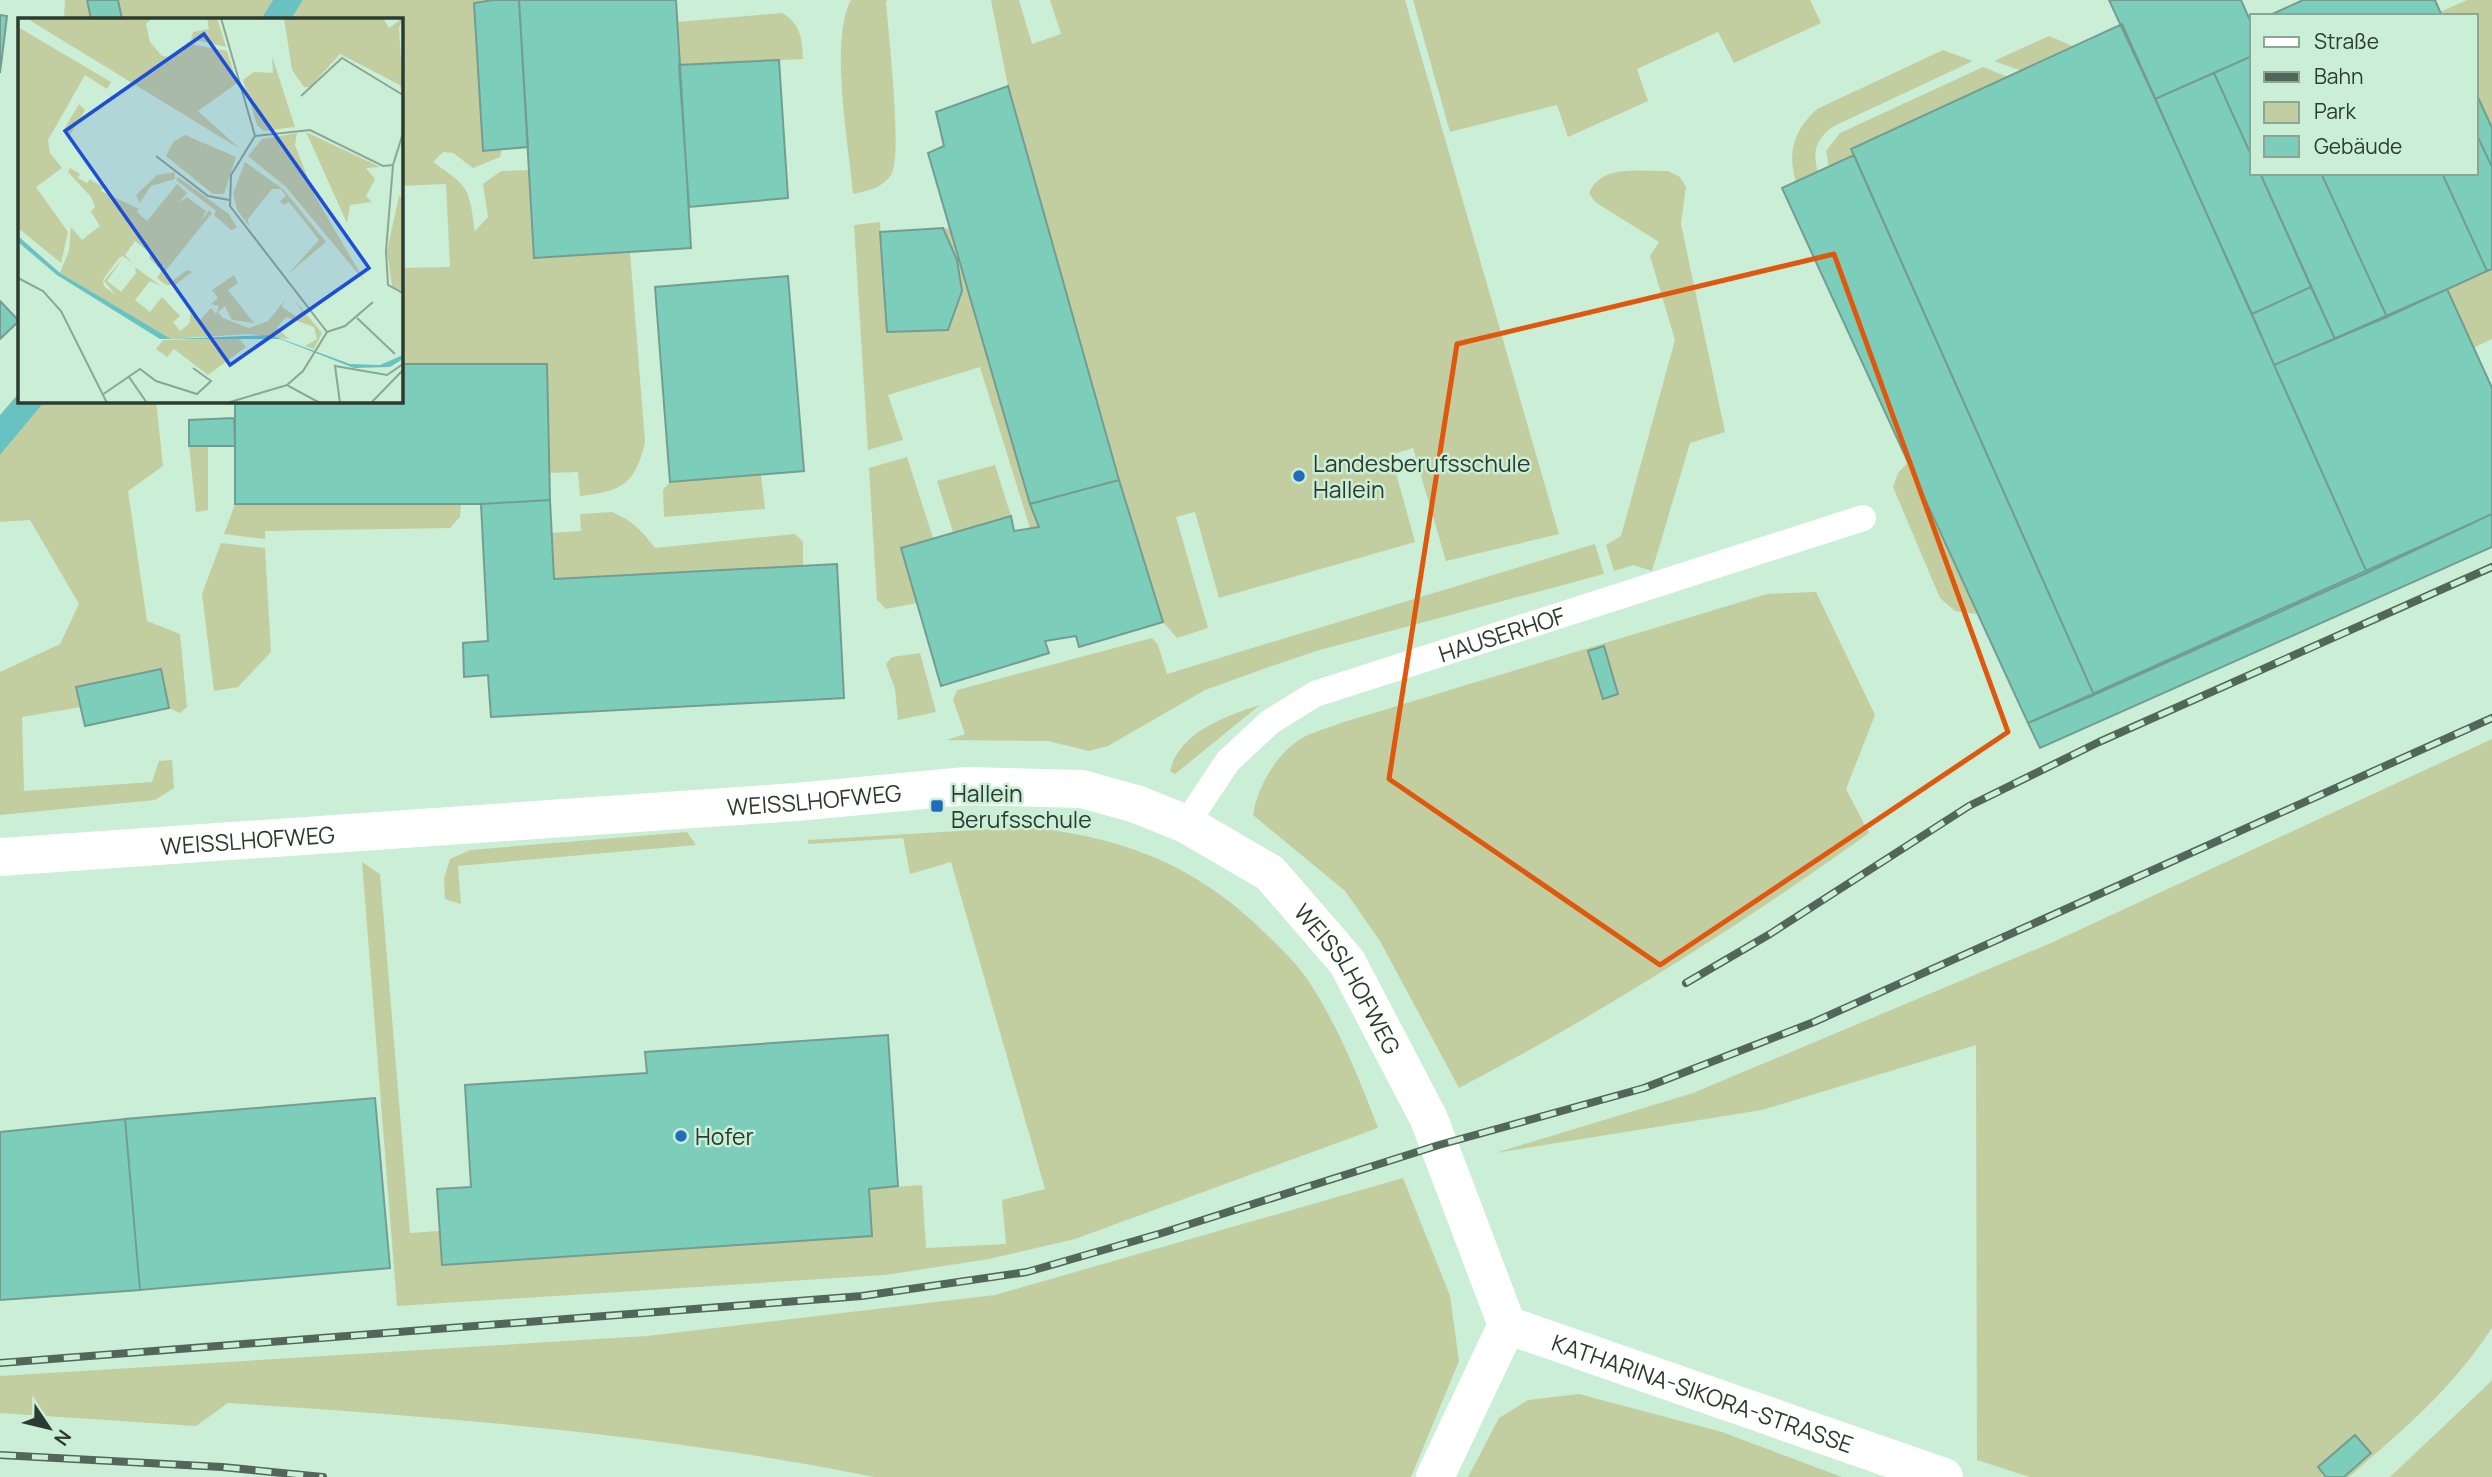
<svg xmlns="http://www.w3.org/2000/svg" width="2492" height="1477" viewBox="0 0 2492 1477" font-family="Manrope,sans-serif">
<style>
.green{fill:#c2cea0}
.water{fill:#68c2c2}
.building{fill:#7cceba;stroke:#749d92;stroke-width:2}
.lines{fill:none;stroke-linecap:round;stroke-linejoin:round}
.lane{stroke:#fff;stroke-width:26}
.street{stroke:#fff;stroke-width:38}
.rail-casing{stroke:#52665a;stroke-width:8}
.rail{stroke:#cbeed7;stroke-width:5;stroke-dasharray:16;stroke-linecap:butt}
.marked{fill:none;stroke:#df580e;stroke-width:5;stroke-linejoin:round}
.poi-dot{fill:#206dbd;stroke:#cbeed7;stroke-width:2.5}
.labels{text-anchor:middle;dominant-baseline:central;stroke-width:5;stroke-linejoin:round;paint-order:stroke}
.poi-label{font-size:23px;fill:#2c3b32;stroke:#cbeed7;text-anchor:start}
.street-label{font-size:23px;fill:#2c3b32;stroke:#cbeed7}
.inset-road{fill:none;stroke:#8ba695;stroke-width:2}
.view{fill:#1d4ed8;fill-opacity:0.15;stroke:#1d4ed8;stroke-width:3.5}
.inset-edge{fill:none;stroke:#2c3b32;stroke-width:3.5}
</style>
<rect width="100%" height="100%" fill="#cbeed7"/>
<!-- green -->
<path class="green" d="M 65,0 L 273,0 L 261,19 L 64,19 Z
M 303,0 L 494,0 L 474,3 L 483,150 L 502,149 L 500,157 L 473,168 L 453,153 L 443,152 L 433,162 C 469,187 469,187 475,231 L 488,217 L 483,184 L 501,171 L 529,170 L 535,258 L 630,252 L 645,442 C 635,485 622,491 580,496 L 578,472 L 549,473 L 547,364 L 401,364 L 401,268 L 450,267 L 446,184 L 401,186 L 401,19 L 291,19 Z
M 851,0 L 889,0 L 886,1 C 888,31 903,156 891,175 C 882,188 868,191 853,194 C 849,146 829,40 851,0 Z
M 991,0 L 1019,0 L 1032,44 L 1061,34 L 1050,0 L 1405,0 L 1559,534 L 1446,561 L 1413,448 L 1391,455 L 1415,542 L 1219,598 L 1195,512 L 1176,517 L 1208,628 L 1177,638 L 1163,622 L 1119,480 L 1008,86 Z
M 1413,0 L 1810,0 L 1821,23 L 1734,63 L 1718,32 L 1637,69 L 1648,101 L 1568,137 L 1557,105 L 1450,132 Z
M 2467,0 L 2492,0 L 2492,128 L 2476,93 L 2476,16 L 2442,16 L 2440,12 Z
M 782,13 C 801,24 802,39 803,59 L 679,65 L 677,22 Z
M 2049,36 L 2075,47 L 2022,71 L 1994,61 Z
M 1943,50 L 1973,61 L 1832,127 C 1816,140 1812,151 1818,172 L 1796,182 C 1787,152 1794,130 1817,109 Z
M 1983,67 L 2008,77 L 1829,167 L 1826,151 L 1840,133 Z
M 1668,171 L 1680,177 L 1686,187 L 1681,224 L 1725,432 L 1690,443 L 1652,571 L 1633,565 L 1614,571 L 1606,545 L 1621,536 L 1675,340 L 1650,256 L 1659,242 L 1595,202 L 1589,193 C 1602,163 1641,172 1668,171 Z
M 880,222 L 887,332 L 949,329 C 965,281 964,275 943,228 L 950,229 L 1039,527 L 1030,528 L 980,367 L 888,395 L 903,440 L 868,450 L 854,225 Z
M 2492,269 L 2492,339 L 2473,348 L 2447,289 Z
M 45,401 L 156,401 L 163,466 L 128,491 L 147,621 L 180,634 L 187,707 L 180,713 L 169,708 L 161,669 L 77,687 L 81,707 L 22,717 L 24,791 L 152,782 L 159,761 L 172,760 L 174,788 L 155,800 L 0,815 L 0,672 L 60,644 L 79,604 L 30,520 L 0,522 L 0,455 Z
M 189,446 L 208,446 L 208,510 L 196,512 Z
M 907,457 L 933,538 L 901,548 L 917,603 L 886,609 L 877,600 L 869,468 Z
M 1908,462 L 1977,614 L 1955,611 L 1940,598 L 1893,487 L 1898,473 Z
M 995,465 L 1011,516 L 953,532 L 937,481 Z
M 761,475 L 765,509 L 664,517 L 663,490 L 670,482 Z
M 461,503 L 460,517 L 450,528 L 265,531 L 265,539 L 224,534 L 235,504 Z
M 612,512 C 632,520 642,531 655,548 L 795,534 L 803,542 L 803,566 L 554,579 L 551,533 L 581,531 L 580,514 Z
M 221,543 L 265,548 L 271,652 L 238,687 L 214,691 L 202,594 Z
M 1595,544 L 1604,574 L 1316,651 L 1269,667 L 1205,690 L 1108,746 L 1089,751 L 1048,741 L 947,740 L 965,734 L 953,700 L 957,690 L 1152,638 L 1158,645 L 1167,674 Z
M 1816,592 L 1875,715 L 1846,789 L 1869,833 C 1738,927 1602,1013 1459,1088 L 1380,941 L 1345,891 L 1253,815 C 1257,787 1277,753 1302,738 C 1315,731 1331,727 1344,722 L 1767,594 Z
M 920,653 L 936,712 L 898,720 L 895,689 L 886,664 L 892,657 Z
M 1260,705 L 1175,774 L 1170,771 C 1179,732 1226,716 1260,705 Z
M 2492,739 L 2492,1328 C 2450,1391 2405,1428 2349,1477 L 2030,1477 L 1977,1460 L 1976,1045 L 1762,1110 L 1495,1153 L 1693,1093 L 2051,943 Z
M 1027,827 C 1124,837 1199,866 1268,936 C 1284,951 1302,969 1313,988 C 1340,1031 1360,1080 1378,1128 L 1075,1239 L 989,1259 L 885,1275 L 397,1306 L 362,862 L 380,874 L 410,1233 L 439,1231 L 442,1265 L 871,1236 L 869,1189 L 922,1185 L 926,1248 L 1006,1244 L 1002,1200 L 1045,1189 L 951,862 L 910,874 L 903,838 L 808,844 L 808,840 Z
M 687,832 L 696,845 L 458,866 L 461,904 L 445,899 L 444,878 L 450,859 L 470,850 Z
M 1403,1178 L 1450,1296 L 1459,1361 L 1411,1477 L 874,1477 C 661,1434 444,1417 228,1403 L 196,1426 L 0,1413 L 0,1376 L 647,1336 L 995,1295 Z
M 2492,1380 L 2492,1477 L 2390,1477 L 2483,1389 Z
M 1579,1394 L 1722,1432 L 1842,1477 L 1468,1477 L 1499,1418 L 1528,1400 Z"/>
<!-- water -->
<path class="water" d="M 273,0 L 303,0 L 291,19 L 261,19 Z
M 19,393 L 19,401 L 45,401 L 0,455 L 0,415 Z"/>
<!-- building -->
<path class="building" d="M 87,0 L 118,0 L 122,19 L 91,19 Z
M 494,0 L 519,0 L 528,147 L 483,151 L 474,3 Z
M 519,0 L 676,0 L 691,248 L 534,258 Z
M 2109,0 L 2241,0 L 2252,25 L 2252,56 L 2155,99 Z
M 2303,0 L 2435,0 L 2442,16 L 2268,16 Z
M 0,15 L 7,16 L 0,73 Z
M 2122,24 L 2367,573 L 2094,695 L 1851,149 Z
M 2252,56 L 2252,157 L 2214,73 Z
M 779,60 L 788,198 L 689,207 L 679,65 Z
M 2214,73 L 2252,157 L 2252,173 L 2260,173 L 2311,287 L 2252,314 L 2155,99 Z
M 1008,86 L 1119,480 L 1030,504 L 928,153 L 944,146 L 936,112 Z
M 2476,93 L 2492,128 L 2492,167 L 2476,133 Z
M 2476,133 L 2492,167 L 2492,269 L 2487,271 L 2442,173 L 2476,173 Z
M 1854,155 L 2094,695 L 2028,723 L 1782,188 Z
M 2260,173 L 2321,173 L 2387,317 L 2335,339 Z
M 2321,173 L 2442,173 L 2487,271 L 2387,317 Z
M 943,228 L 957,260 L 962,291 L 948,330 L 887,332 L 880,232 Z
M 788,276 L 804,471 L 670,482 L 655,287 Z
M 2311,287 L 2335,339 L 2274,365 L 2252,314 Z
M 2447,289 L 2492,388 L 2492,514 L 2367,573 L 2274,365 Z
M 0,301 L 19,321 L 0,339 Z
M 401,364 L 547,364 L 550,500 L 481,504 L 235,504 L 235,401 L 401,401 Z
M 234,418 L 235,446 L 189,446 L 189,420 Z
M 1119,480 L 1163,622 L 1079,647 L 1076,636 L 1045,641 L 1049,653 L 941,686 L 901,548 L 1011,516 L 1014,531 L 1039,527 L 1030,504 Z
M 550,500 L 554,579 L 837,564 L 844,698 L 491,717 L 488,675 L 464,677 L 463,643 L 488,641 L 481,504 Z
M 2492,514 L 2492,547 L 2040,748 L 2028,723 Z
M 1604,646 L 1618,694 L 1603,699 L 1588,651 Z
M 161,669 L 169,708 L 85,726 L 76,687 Z
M 888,1035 L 898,1186 L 869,1189 L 872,1236 L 442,1265 L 437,1189 L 471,1187 L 465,1085 L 647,1073 L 645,1052 Z
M 375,1098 L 390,1268 L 140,1290 L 125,1119 Z
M 125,1119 L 140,1290 L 0,1300 L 0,1132 Z
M 2355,1435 L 2371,1453 L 2344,1477 L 2326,1477 L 2318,1467 Z"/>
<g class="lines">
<!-- lane -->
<path class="lane" id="s1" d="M 1186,824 L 1228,761 L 1270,722 L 1315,694 L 1863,518"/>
<!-- street -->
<g class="street">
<path id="s2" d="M 0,857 L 796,802 L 966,786 L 1082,789 L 1136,804 L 1186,824 L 1270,873 L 1347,962 L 1429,1119 L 1507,1325 L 1944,1477"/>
<path d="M 1435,1477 L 1507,1325"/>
</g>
<defs>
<path id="rail" d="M 1686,983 L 1770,934 L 1969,806 L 2099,742 L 2492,567
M 0,1363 L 862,1296 L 1027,1272 L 1162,1233 L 1439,1145 L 1644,1088 L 1814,1022 L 2492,718
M 0,1455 L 222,1467 L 323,1477"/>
</defs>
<!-- rail casing -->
<use href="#rail" class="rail-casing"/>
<!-- rail -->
<use href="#rail" class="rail"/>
</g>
<!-- marked area -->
<path class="marked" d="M 1834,254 L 2008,732 L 1660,965 L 1389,779 L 1457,344 Z"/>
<!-- markers -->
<g class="poi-dot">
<circle cx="1299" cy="476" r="7"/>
<rect x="930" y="799" width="14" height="14" rx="3.5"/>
<circle cx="681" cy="1136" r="7"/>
</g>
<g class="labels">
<!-- poi labels -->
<g class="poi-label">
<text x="1313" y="463">Landesberufsschule<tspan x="1313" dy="26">Hallein</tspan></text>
<text x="951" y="793">Hallein<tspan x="951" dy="26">Berufsschule</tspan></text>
<text x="695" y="1136">Hofer</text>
</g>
<!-- street labels -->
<g class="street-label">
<text stroke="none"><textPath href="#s1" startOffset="382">HAUSERHOF</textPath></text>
<text stroke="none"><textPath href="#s2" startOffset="816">WEISSLHOFWEG</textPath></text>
<text stroke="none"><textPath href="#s2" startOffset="248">WEISSLHOFWEG</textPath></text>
<text stroke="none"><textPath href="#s2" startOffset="1424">WEISSLHOFWEG</textPath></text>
<text stroke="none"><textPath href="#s2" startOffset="2014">KATHARINA-SIKORA-STRASSE</textPath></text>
</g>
</g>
<!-- overview -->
<g transform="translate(18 18)">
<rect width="385" height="385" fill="#cbeed7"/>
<path d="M 8,0 L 134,0 L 128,6 L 132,24 L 144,38 L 153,39 L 172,26 L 209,33 L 219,65 L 180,93 L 222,131 ZM 189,0 L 199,0 L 208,29 L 173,21 L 175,14 L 191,11 ZM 266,0 L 365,0 L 371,10 L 385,0 L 381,10 L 385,75 L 382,67 L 322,36 L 292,69 L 286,69 L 274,52 ZM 0,9 L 93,64 L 89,71 L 67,57 L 30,122 L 32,135 L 44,150 L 18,169 L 50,214 L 43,245 L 0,210 ZM 254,38 L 277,109 L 246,113 L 239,107 L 225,62 L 236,54 L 255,55 ZM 61,86 L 67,92 L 52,117 L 45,113 ZM 288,114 L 362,149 L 348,150 L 357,161 L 348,178 L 354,184 L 332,187 L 329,205 ZM 279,115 L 277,127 L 296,176 L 347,264 L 268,169 L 230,138 L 244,121 ZM 167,117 L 218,139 L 206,176 L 195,176 L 148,138 L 155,124 ZM 227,144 L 265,171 L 308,224 L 269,257 L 301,222 L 271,184 L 266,187 L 262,183 L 268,178 L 263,171 L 254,171 L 230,201 L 231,208 L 219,192 L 215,176 ZM 52,150 L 62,156 L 60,160 L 69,165 L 72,161 L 85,169 L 83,173 L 121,191 L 119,194 L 129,203 L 159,166 L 169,175 L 161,185 L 169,179 L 188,193 L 183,203 L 191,192 L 194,195 L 145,256 L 153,264 L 169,252 L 174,254 L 157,267 L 148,267 L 139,260 L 147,247 L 141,250 L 131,240 L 133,236 L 117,223 L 107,237 L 116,246 L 105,238 L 101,240 L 86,260 L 85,265 L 87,269 L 98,277 L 86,263 L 105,240 L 89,263 L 103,274 L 118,255 L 117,249 L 143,268 L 132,263 L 117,282 L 132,294 L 144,279 L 162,298 L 155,304 L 162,313 L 171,306 L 173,294 L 181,303 L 193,290 L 198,296 L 201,288 L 193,286 L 200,280 L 194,272 L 216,257 L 220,265 L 210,272 L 236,305 L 214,302 L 207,288 L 200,294 L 205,300 L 231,310 L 250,303 L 266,283 L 264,289 L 278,298 L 284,293 L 274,279 L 304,315 L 296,331 L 287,328 L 299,321 L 296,309 L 268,299 L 259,310 L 271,321 L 231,316 L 153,321 L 42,255 L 51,233 L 53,209 L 64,222 L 82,208 L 73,194 L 77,189 L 73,179 L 50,154 ZM 157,154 L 157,161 L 133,168 L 122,185 L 118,177 L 139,157 ZM 160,159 L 211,196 L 219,210 L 213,212 L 196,197 L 198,193 L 158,162 ZM 381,178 L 385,180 L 385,273 L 374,268 L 369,233 ZM 221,320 L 228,329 L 190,357 L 156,331 L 149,339 L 138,331 L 145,322 Z" fill="#c2cea0"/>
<path d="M 0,218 L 42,255 L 153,321 L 253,317 L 332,346 L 362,347 L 385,337 L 385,341 L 372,349 L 336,350 L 262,321 L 142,321 L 39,257 L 0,224 Z" fill="#68c2c2"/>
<path class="inset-road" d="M 203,0 L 237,118 L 213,157 L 212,188 L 309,314 L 285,353 L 269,367M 283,78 L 324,40 L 385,77M 385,115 L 375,147 L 368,233 L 370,267 L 385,275M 237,118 L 292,112 L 365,148 L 375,147M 138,138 L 190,178 L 211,182M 0,260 L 25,273 L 43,293 L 89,385M 339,300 L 377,336M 309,314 L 327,308 L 355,284M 111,359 L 129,385M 84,377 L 122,351 L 138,363 L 179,376 L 193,363 L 175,350M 209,385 L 269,367 L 302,385M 322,385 L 317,348 L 369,357 L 385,346M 353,385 L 385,352"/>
<path class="view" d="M 186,16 L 351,250 L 212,347 L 47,113 Z"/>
<rect width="385" height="385" class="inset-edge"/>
</g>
<!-- legend -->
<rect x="2250" y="14" width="228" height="161" fill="#cbeed7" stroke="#8ba695" stroke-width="2"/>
<rect x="2264" y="37" width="35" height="10" fill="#ffffff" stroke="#8ba695" stroke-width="2"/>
<text x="2314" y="49" font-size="21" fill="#2c3b32">Straße</text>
<rect x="2264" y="72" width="35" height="10" fill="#52665a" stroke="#8ba695" stroke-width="2"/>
<text x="2314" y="84" font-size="21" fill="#2c3b32">Bahn</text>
<rect x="2264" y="102" width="35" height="21" fill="#c2cea0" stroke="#8ba695" stroke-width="2"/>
<text x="2314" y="119" font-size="21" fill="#2c3b32">Park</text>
<rect x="2264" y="136" width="35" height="21" fill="#7cceba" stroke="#8ba695" stroke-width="2"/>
<text x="2314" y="154" font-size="21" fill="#2c3b32">Gebäude</text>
<!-- north arrow -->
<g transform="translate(49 1428) rotate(125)" stroke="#cbeed7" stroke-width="5" paint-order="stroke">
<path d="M0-5L12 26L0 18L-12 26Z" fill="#2c3b32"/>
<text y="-10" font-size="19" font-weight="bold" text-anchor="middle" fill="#2c3b32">N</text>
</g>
</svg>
